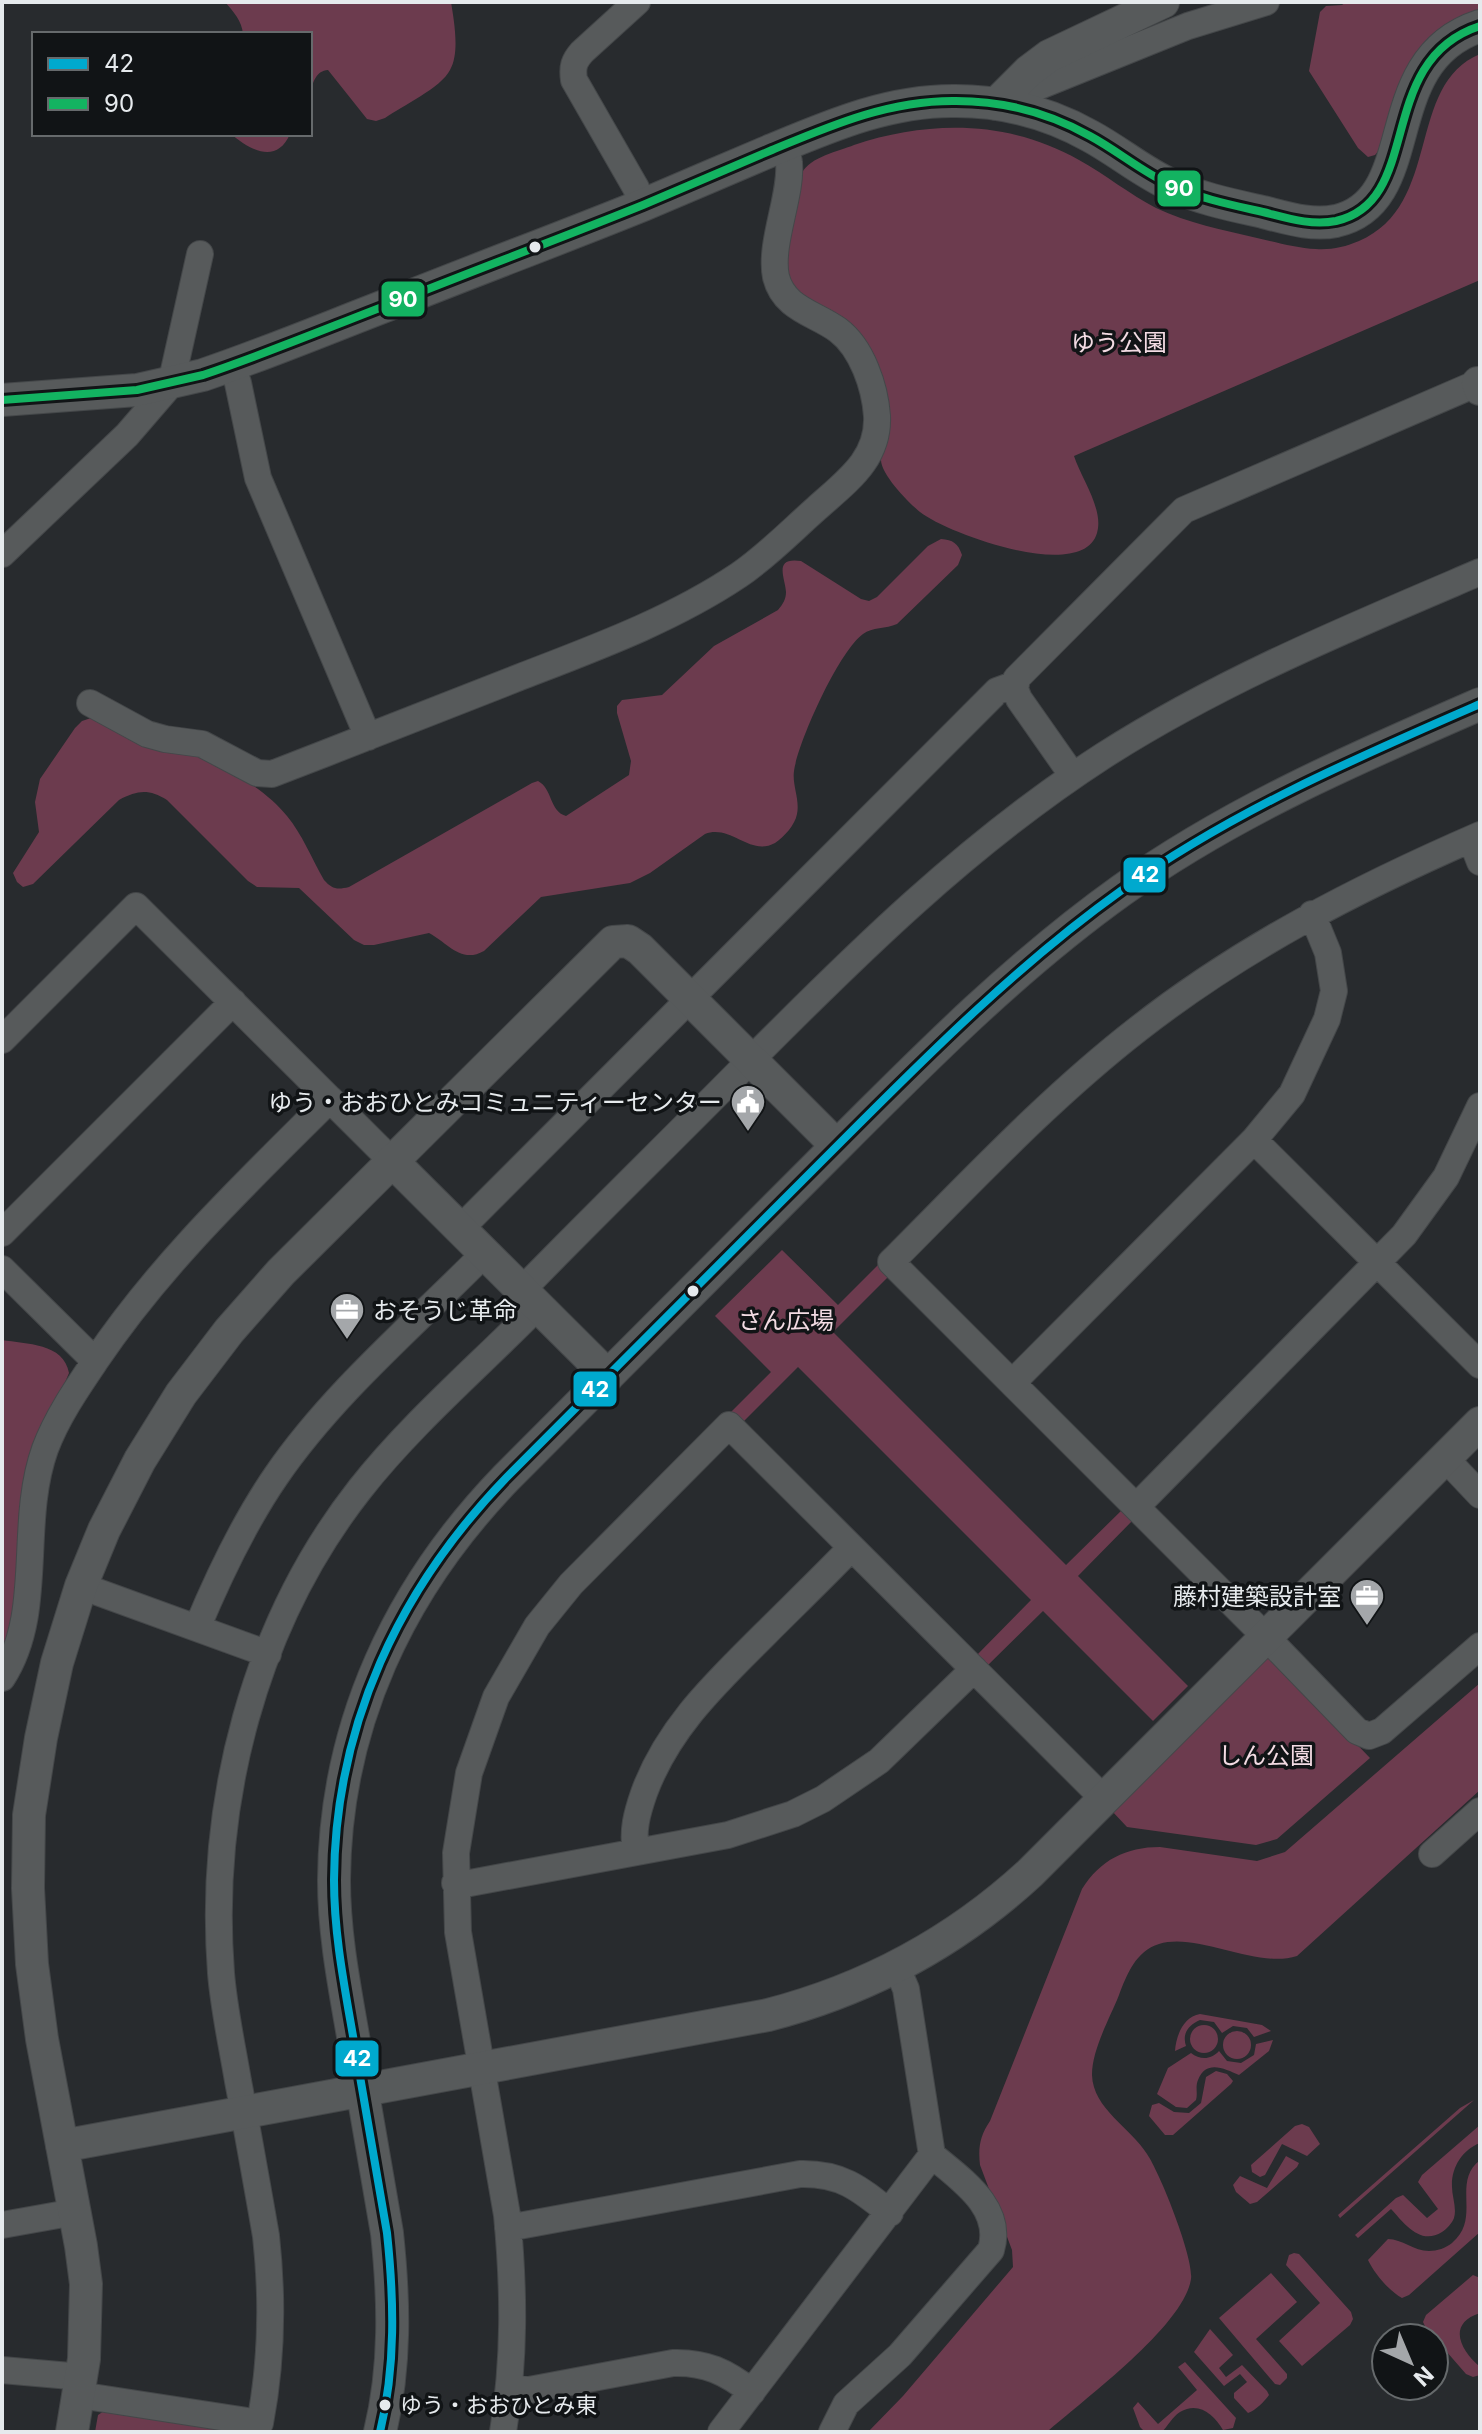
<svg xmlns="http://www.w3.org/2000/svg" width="1482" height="2434" viewBox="0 0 1482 2434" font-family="Inter,'Noto Sans JP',sans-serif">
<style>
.green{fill:#6c3b4e}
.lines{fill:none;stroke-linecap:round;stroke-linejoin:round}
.minor-casing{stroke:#444749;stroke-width:28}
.tertiary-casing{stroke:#444749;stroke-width:34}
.minor{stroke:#575a5b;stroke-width:26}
.tertiary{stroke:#575a5b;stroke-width:32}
.bus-1-casing{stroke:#111416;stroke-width:14}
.bus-2-casing{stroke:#111416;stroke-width:14}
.bus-1{stroke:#00a9ce;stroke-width:8}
.bus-2{stroke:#13b361;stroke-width:8}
.bus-dot{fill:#e6eaed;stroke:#111416;stroke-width:3}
.labels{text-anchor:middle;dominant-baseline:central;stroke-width:7;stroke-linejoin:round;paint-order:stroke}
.bus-label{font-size:22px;fill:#e6eaed;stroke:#111416;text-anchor:start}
.park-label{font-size:24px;fill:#f3dbe3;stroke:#111416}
.poi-label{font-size:24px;fill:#e6eaed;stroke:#111416;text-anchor:end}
.line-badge{stroke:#111416;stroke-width:3}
.badge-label{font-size:22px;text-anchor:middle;font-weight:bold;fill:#fff}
</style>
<rect width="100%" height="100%" fill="#282b2e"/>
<!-- green -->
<path class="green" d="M 225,2 L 451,2 C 454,21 460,53 450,70 C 441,88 402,106 385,118 L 376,121 L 367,119 L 328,70 C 316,71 314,81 310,91 L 310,34 L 243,34 C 242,21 233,11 225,2 Z
M 1346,2 L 1480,2 L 1480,10 C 1408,28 1398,88 1380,149 L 1375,155 L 1368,157 L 1358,148 L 1309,71 L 1320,12 L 1326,6 L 1342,5 Z
M 1480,54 L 1480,280 L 1074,456 C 1081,478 1104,509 1097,533 C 1083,583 948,534 920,512 C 909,503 880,474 881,459 C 882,442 895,426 885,409 C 873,387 858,366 844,345 C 837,333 830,318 820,308 C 809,297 793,293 789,277 C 784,263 796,187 802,173 C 810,157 839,151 854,145 C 929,120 1009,120 1079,160 C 1106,175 1129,194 1156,208 C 1188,223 1223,230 1257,238 C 1276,242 1296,248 1316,249 C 1331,250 1345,247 1359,241 C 1443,205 1405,85 1480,54 Z
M 231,134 L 290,134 C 277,164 251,151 231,134 Z
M 941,539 C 953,540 958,543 962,555 L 958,565 L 897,624 C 886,629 872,627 863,634 C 839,651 798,742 794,771 C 792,785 800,800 797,814 C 795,825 784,837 775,843 C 750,857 731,824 705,834 L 650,873 L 630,883 L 541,897 L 484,951 C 461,964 448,943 429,933 L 374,945 L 364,945 L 354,940 L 299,888 L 257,887 L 248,881 L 167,800 C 149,789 138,790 119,800 L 33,884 L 23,887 L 17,882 L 13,873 L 39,832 L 35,802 L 40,779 L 75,728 L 82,721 L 91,718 C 152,739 245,764 287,816 C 302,834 312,859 324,880 C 332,889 337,890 349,887 L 532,783 L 538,781 C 553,789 549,811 566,816 L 629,775 L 631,761 L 617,713 L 617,706 L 622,700 L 662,695 L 714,646 L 778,610 C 783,604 786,599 786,592 C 785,577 773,557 801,561 L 861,599 L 869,601 L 877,597 L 928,546 Z
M 782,1250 L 838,1305 L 879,1264 L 890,1275 L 833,1332 L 1066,1565 L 1124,1508 L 1134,1519 L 1078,1576 L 1188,1686 L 1153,1721 L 1043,1611 L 985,1668 L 975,1657 L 1031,1600 L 798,1367 L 741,1424 L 730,1413 L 771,1372 L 715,1316 Z
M 2,1340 C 26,1344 64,1343 69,1373 L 25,1477 L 19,1511 L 14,1617 L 2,1658 Z
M 1262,1657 L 1273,1657 L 1370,1758 L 1277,1839 L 1256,1845 L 1127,1827 L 1111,1810 Z
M 1480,1683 L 1480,1790 L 1297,1956 C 1256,1969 1198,1932 1159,1944 C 1136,1951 1127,1974 1119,1995 C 1110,2018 1092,2049 1092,2075 C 1093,2109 1131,2128 1147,2154 C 1160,2173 1194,2258 1191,2279 C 1184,2326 1083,2400 1047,2432 L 868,2432 L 903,2396 L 1013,2267 L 1012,2250 L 980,2165 C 978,2147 980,2136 990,2121 L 1082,1889 C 1100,1860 1126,1847 1160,1847 L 1257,1861 L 1285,1852 Z
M 1200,2014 L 1262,2025 L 1271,2031 L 1254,2037 L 1247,2028 L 1233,2026 L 1222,2033 L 1214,2022 L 1200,2020 C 1188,2025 1182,2034 1186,2046 L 1175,2051 C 1176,2036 1183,2017 1200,2014 Z
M1190 2039a14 14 0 1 1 28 0a14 14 0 1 1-28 0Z
M1223 2045a14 14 0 1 1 28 0a14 14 0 1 1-28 0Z
M 1273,2040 L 1269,2051 L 1239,2075 C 1225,2069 1206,2059 1198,2080 C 1195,2087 1198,2093 1196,2100 L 1187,2108 L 1176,2107 L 1157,2094 L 1168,2068 L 1191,2053 C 1200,2060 1211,2060 1219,2051 L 1227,2061 L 1241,2063 L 1254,2055 L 1256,2044 Z
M 1216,2071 L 1227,2074 L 1233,2081 L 1231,2084 L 1173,2135 L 1165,2135 L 1149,2116 L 1152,2105 L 1159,2103 L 1174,2112 L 1189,2113 L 1201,2103 L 1206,2077 Z
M 1474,2100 L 1340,2218 L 1338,2215 L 1460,2108 Z
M 1302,2124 L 1309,2127 L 1320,2144 L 1307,2156 L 1282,2144 L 1265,2175 L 1260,2177 L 1252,2172 L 1251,2165 L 1295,2126 Z
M 1480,2125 L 1480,2143 C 1462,2150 1451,2168 1452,2187 C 1452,2197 1457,2208 1454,2218 C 1452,2223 1447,2229 1442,2232 C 1420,2246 1404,2223 1391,2209 L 1358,2238 L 1355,2235 L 1396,2198 L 1403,2195 L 1427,2218 L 1438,2209 L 1418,2182 L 1422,2175 Z
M 1286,2156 L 1299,2163 L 1297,2167 L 1257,2202 L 1250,2204 L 1236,2192 L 1233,2185 L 1240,2176 L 1267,2188 Z
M 1480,2160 L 1480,2232 L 1409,2295 L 1402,2298 C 1389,2291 1374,2273 1368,2260 L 1388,2239 C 1402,2239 1414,2251 1429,2251 C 1437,2251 1446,2248 1452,2243 C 1482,2218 1451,2183 1480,2160 Z
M 1294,2253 L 1299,2254 L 1351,2312 L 1353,2319 L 1350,2325 L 1302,2366 L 1279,2341 L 1320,2303 L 1286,2265 L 1289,2255 Z
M 1271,2273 L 1297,2302 L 1256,2339 L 1287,2374 L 1287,2378 L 1280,2385 L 1275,2384 L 1219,2318 Z
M 1473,2275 L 1480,2278 L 1480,2313 C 1446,2324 1461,2351 1480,2367 L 1480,2375 L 1473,2377 L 1466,2374 L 1426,2328 L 1423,2322 L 1426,2315 Z
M 1210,2329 L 1233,2355 L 1219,2368 L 1226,2377 L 1242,2365 L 1267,2391 L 1269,2395 C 1264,2402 1256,2410 1248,2413 L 1234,2398 L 1234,2393 L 1247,2382 L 1240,2374 L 1224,2386 L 1194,2352 Z
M 1185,2362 L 1236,2418 L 1233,2428 L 1223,2430 C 1214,2415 1199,2401 1180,2412 C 1172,2417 1168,2426 1162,2432 L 1145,2432 L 1140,2427 L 1133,2408 L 1138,2402 L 1158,2424 L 1197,2390 L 1178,2367 Z
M 107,2409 L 258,2432 L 95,2432 L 98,2415 Z"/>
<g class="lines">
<defs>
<path id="minor" d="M 637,2 L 582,52 C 574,61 572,67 574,80 L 636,188 L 642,205
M 1000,102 L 1188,26 L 1266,2
M 232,365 L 238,383 L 258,478 L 368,737
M 2,554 L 127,435 L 171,384 L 200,254
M 90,703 L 147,734 L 165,739 L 202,744 L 257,773 L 272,774 C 355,742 438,709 520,677 C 595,648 672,620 739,575 C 767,556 792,530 817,508 C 847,481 879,459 877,416 C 875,387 862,348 838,330 C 815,313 784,309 776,277 C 769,244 792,195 789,163 C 789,157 785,151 783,146
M 1073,776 L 1019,699 L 1015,689 L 1016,679 L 1184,510 L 1480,382
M 1480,835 C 1358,888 1243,947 1138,1029 C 1048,1099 971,1182 891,1262 L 1266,1637 L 1357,1731 L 1369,1736 L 1382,1731 L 1480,1646
M 1471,839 L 1480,862
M 2,1040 L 136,906 L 392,1161
M 1254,1140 L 1480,1365
M 460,1229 L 997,691 L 1016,684
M 2,1233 L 233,1002
M 2,1269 L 95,1361
M 522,1290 C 594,1216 668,1144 741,1070 C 854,956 967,844 1103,756 C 1222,680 1351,627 1480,572
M 1012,1383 L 1254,1140 L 1292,1094 L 1327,1019 L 1334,991 L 1328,953 L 1312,914
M 1445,1458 L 1480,1495
M 1136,1507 L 1404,1235 L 1446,1177 L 1480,1106
M 81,1586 L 268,1654
M 197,1628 C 219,1575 243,1524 276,1476 C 333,1393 414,1325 485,1253
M 2,1678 C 45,1612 18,1525 45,1449 C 57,1417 77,1388 96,1360 C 162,1262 247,1182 330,1099
M 636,1852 C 632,1831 637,1813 644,1793 C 668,1727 717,1682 765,1634 C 794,1605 823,1577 851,1548
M 1432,1854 L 1480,1811
M 455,1883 L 470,1883 L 728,1835 L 793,1814 L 823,1799 L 879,1761 L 974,1669
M 2,2225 L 75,2212
M 508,2228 L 800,2174 C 841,2173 859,2188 890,2213
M 2,2370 L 82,2377
M 509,2388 L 529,2390 L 673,2363 C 706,2362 726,2372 752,2392
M 79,2395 L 260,2423 C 272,2360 273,2300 266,2236 C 257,2185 248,2133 238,2081 C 232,2045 224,2010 221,1973 C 208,1803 254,1624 360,1489 C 411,1424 480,1365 538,1306
M 503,2432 C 515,2359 514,2289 507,2215 L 458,1932 L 456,1853 L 469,1773 L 496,1697 L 537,1626 L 571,1584 L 729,1425 L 1104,1799
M 721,2432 L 932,2155 L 906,1989 L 897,1968
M 832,2432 L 846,2404 L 900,2355 L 991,2250 C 1004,2207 960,2179 932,2155"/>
<path id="tertiary" d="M 996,104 L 1029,71 L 1049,56 L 1163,2
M 1478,383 L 1480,389
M 2,400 L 137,390 L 203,375 C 271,352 337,324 403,299 C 483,267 564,237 643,205 C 686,187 729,168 772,150 C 832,125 890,100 956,101 C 1002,101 1049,113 1090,136 C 1118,151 1142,172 1171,185 C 1201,199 1232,205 1263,212 C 1287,218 1311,226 1336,221 C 1425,201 1373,61 1480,26
M 392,1161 L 608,1376
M 62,2146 L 768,2015 C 868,1989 954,1943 1030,1873 L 1480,1423
M 72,2432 L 84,2359 L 86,2284 L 81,2246 L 42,2039 L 32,1964 L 28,1888 L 29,1815 L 41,1738 L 57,1663 L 81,1586 L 104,1530 L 140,1460 L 181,1394 L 229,1331 L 281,1272 L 613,942 L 628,941 L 640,949 L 837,1146
M 380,2432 C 396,2366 394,2299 387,2233 C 376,2167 364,2102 353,2036 C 344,1984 334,1933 334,1880 C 335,1725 399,1589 506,1478 C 610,1374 714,1270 818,1165 C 915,1068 1010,970 1122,890 C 1233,811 1356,758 1480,704"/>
</defs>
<!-- minor casing -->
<use href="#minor" class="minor-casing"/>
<!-- tertiary casing -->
<use href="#tertiary" class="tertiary-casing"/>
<!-- minor -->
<use href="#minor" class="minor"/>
<!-- tertiary -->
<use href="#tertiary" class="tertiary"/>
<defs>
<path id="bus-1" d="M 380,2432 C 396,2366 394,2299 387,2233 C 376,2167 364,2102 353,2036 C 344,1984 334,1933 334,1880 C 335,1725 399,1589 506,1478 C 610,1374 714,1270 818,1165 C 915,1068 1010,970 1122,890 C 1233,811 1356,758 1480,704"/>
<path id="bus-2" d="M 2,400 L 137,390 L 203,375 C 271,352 337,324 403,299 C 483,267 564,237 643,205 C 686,187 729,168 772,150 C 832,125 890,100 956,101 C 1002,101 1049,113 1090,136 C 1118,151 1142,172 1171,185 C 1201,199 1232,205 1263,212 C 1287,218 1311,226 1336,221 C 1425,201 1373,61 1480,26"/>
</defs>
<!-- bus-1 casing -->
<use href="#bus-1" class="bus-1-casing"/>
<!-- bus-2 casing -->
<use href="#bus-2" class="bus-2-casing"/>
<!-- bus-1 -->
<use href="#bus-1" class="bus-1"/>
<!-- bus-2 -->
<use href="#bus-2" class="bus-2"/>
</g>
<!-- icons -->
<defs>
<symbol id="civic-pin" viewBox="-11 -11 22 30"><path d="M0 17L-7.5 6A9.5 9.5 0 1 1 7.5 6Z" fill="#a4a7aa" stroke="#111416"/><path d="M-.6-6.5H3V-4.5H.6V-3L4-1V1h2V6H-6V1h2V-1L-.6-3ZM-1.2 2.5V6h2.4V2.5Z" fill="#fff"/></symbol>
<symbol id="office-pin" viewBox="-11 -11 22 30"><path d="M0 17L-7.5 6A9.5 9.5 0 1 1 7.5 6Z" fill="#a4a7aa" stroke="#111416"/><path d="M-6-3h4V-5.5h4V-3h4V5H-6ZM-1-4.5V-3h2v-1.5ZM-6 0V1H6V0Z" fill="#fff"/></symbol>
</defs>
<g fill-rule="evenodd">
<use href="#civic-pin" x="728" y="1082" width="40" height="54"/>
<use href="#office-pin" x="327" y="1290" width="40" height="54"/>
<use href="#office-pin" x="1347" y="1576" width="40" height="54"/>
</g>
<!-- markers -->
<g class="bus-dot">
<circle cx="535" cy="247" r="7"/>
<circle cx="693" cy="1291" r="7"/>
<circle cx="385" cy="2405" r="7"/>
</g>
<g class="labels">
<!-- bus labels -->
<g class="bus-label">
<text x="400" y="2405">ゆう・おおひとみ東</text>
</g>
<!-- park labels -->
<g class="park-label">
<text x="1119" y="342">ゆう公園</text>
<text x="786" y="1320">さん広場</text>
<text x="1266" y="1755">しん公園</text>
</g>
<!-- poi labels -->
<g class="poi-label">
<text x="722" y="1102">ゆう・おおひとみコミュニティーセンター</text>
<text x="373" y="1310" text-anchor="start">おそうじ革命</text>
<text x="1341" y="1596">藤村建築設計室</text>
</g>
</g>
<g class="line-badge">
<rect x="1156" y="169" width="46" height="39" rx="8" fill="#13b361"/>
<rect x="380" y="280" width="46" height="38" rx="8" fill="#13b361"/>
<rect x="1122" y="856" width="45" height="38" rx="8" fill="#00a9ce"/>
<rect x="572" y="1370" width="46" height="38" rx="8" fill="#00a9ce"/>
<rect x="334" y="2039" width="46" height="39" rx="8" fill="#00a9ce"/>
</g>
<g class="badge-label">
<text x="1179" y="196">90</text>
<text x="403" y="307">90</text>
<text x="1145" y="882">42</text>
<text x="595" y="1397">42</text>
<text x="357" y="2066">42</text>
</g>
<!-- border -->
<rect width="1482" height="2434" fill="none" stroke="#e6eaed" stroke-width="8"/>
<!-- legend -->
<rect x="32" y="32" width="280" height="104" fill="#111416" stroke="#666a6c" stroke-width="2"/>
<rect x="48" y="58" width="40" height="12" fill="#00a9ce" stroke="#666a6c" stroke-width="2"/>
<text x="104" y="72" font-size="24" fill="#e6eaed">42</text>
<rect x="48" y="98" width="40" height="12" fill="#13b361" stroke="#666a6c" stroke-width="2"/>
<text x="104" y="112" font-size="24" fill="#e6eaed">90</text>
<!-- north arrow -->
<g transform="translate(1410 2362) rotate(136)"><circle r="38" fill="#111416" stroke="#666a6c" stroke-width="2"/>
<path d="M0-6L14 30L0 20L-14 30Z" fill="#a4a7aa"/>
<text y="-12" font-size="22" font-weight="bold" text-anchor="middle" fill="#e6eaed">N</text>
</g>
</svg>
